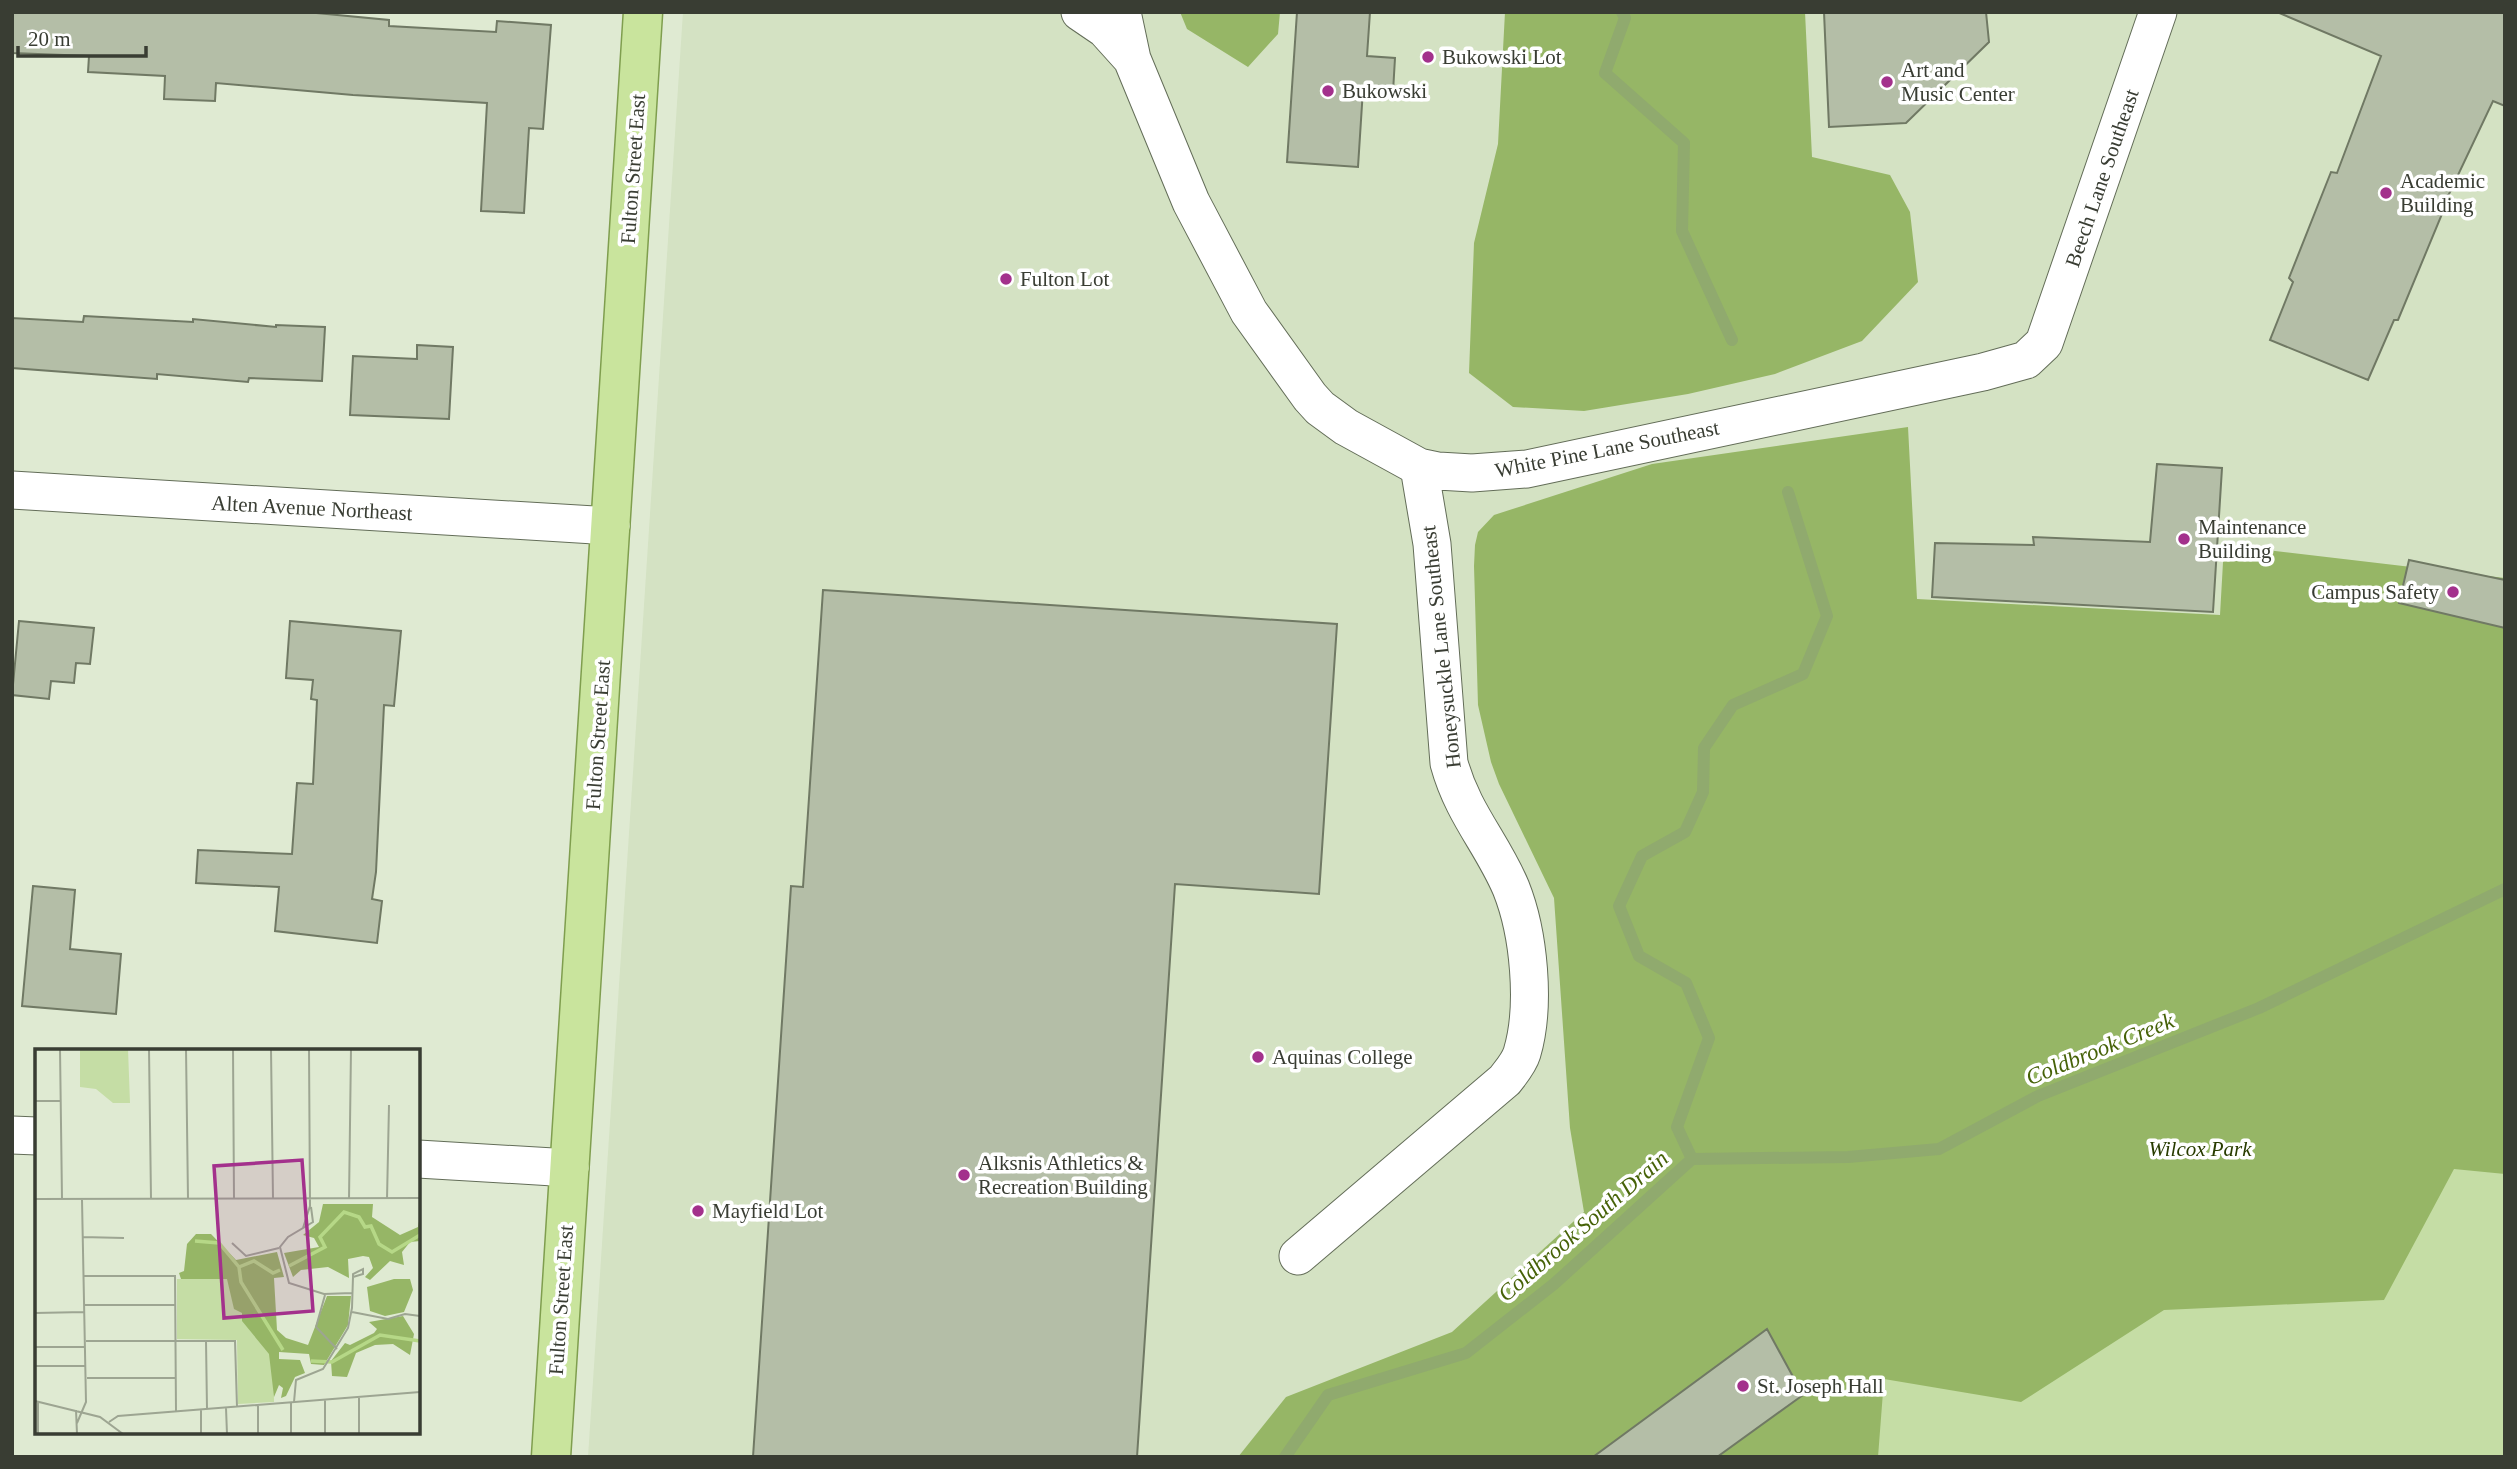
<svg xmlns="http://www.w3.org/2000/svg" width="2517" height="1469" viewBox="0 0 2517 1469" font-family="Georgia,serif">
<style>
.built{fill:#d4e2c3}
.green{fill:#c5dda5}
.forest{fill:#96b666}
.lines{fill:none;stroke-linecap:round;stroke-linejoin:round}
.stream{stroke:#90aa6e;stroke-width:12}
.building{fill:#b4bea7;stroke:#707964;stroke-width:2}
.minor-casing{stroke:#636d58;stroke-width:39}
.primary-casing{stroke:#7f9e4e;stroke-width:41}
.minor{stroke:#fff;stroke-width:37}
.primary{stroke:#c9e49d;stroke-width:38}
.poi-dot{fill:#a3318c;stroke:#fff;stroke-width:2.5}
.labels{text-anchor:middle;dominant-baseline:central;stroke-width:7;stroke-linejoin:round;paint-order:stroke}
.poi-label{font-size:21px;fill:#393d33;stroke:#fff;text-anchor:start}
.street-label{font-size:21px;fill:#393d33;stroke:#fff}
.park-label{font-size:21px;font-style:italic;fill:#293c00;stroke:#fff}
.water-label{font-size:23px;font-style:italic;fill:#466208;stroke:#fff}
.inset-river{fill:none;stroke:#b6d887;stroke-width:3.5}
.inset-road{fill:none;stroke:#9da592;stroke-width:2}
.view{fill:#a3318c;fill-opacity:0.15;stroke:#a3318c;stroke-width:3.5}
.inset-edge{fill:none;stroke:#393d33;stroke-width:3.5}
</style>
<rect width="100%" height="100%" fill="#dfead2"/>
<!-- built -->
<path class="built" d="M 683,12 L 2505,12 L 2505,656 L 1873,1457 L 588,1457 Z"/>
<!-- green -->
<path class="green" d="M 1932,622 L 2505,656 L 2505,1457 L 1873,1457 Z"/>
<!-- forest -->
<path class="forest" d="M 1180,12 L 1280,12 L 1278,34 L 1248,67 L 1187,29 Z
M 1505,12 L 1805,12 L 1812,157 L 1890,175 L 1910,212 L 1918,282 L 1862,341 L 1775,374 L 1688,394 L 1584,411 L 1513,407 L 1469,373 L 1474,243 L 1498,144 Z
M 1908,427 L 1917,599 L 2220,615 L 2224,545 L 2505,578 L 2505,1174 L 2454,1169 L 2384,1300 L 2164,1310 L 2021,1402 L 1884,1379 L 1878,1457 L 1238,1457 L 1286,1397 L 1452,1332 L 1584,1212 L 1570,1128 L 1554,898 L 1499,784 L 1491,762 L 1478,705 L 1474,566 L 1475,545 L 1478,532 L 1494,515 L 1652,464 Z"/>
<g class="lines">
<!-- stream -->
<path class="stream" d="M 1622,12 L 1625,18 L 1605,73 L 1684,143 L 1682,231 L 1732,340
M 1692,1159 L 1848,1157 L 1939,1149 L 2038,1096 L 2259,1008 L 2505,889
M 1285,1457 L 1328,1395 L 1466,1353 L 1554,1284 L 1692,1159 L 1677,1127 L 1709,1038 L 1686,983 L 1639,956 L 1619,906 L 1642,856 L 1685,832 L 1703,792 L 1704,748 L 1733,705 L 1803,674 L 1827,616 L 1788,492"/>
</g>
<!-- building -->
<path class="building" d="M 12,12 L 306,12 L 389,20 L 389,26 L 496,32 L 497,21 L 551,25 L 543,129 L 529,128 L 524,213 L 481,211 L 487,103 L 353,95 L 216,83 L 215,101 L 164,99 L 165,76 L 88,72 L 89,56 L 12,53 Z
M 1297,12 L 1370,12 L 1367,56 L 1395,58 L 1393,92 L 1363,89 L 1358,167 L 1287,162 Z
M 1824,12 L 1986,12 L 1989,42 L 1906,123 L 1829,127 Z
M 2277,12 L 2505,12 L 2505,106 L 2493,101 L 2440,213 L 2442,214 L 2398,320 L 2394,320 L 2368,380 L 2270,340 L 2293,282 L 2289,278 L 2331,172 L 2337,173 L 2381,56 Z
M 84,316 L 193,322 L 193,319 L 276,327 L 276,325 L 325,327 L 322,381 L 249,378 L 248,382 L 157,374 L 157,379 L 12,368 L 12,318 L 83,322 Z
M 417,345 L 453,347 L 449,419 L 350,415 L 353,356 L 417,359 Z
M 2157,464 L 2222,468 L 2213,612 L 1932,597 L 1935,543 L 2034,545 L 2033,537 L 2150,542 Z
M 2409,560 L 2505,580 L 2505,628 L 2399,603 Z
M 823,590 L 1337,624 L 1319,894 L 1175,884 L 1137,1457 L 753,1457 L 791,886 L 803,887 Z
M 19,621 L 94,628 L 90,664 L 76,663 L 74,683 L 51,681 L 49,699 L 12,695 Z
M 290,621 L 401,631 L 394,706 L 384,705 L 376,872 L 372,899 L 382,901 L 377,943 L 275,931 L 279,887 L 196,883 L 198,850 L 292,854 L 297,783 L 313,784 L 317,700 L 311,699 L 313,680 L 286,678 Z
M 33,886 L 75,890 L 70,949 L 121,954 L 116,1014 L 22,1006 Z
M 1767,1329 L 1803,1395 L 1717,1457 L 1593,1457 Z"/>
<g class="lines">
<defs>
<path id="minor" d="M 1080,12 L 1105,29 L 1132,59
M 1122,12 L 1132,59 L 1191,202 L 1249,312 L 1310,397 L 1320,408 L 1346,427 L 1419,467 L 1438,471 L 1472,473 L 1527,469 L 1983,372 L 2026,360 L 2044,343 L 2158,12
M 12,490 L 611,526
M 12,1135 L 37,1136
M 418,1159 L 570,1168
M 1298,1256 L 1505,1080 C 1511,1072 1519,1063 1522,1053 C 1536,1006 1529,933 1511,888 C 1492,843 1463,814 1449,763 L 1432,544 L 1419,467"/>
<path id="primary" d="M 551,1457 L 643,12"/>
</defs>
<!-- minor casing -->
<use href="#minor" class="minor-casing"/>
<!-- primary casing -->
<use href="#primary" class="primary-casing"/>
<!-- minor -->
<use href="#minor" class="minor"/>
<!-- primary -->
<use href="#primary" class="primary"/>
</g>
<!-- markers -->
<g class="poi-dot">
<circle cx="1428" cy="57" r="7"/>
<circle cx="1887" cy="82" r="7"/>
<circle cx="1328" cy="91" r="7"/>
<circle cx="2386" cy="193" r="7"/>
<circle cx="1006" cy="279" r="7"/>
<circle cx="2184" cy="539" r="7"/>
<circle cx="2453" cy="592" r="7"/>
<circle cx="1258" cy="1057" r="7"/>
<circle cx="964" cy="1175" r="7"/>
<circle cx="698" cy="1211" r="7"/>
<circle cx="1743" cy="1386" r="7"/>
</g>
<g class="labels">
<!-- poi labels -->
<g class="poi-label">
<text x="1442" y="57">Bukowski Lot</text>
<text x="1901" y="70">Art and<tspan x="1901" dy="24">Music Center</tspan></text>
<text x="1342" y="91">Bukowski</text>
<text x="2400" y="181">Academic<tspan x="2400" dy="24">Building</tspan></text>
<text x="1020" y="279">Fulton Lot</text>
<text x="2198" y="527">Maintenance<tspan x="2198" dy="24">Building</tspan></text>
<text x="2439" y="592" text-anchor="end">Campus Safety</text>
<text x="1272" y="1057">Aquinas College</text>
<text x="978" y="1163">Alksnis Athletics &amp;<tspan x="978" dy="24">Recreation Building</tspan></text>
<text x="712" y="1211">Mayfield Lot</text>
<text x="1757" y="1386">St. Joseph Hall</text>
</g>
<!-- street labels -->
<g class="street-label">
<text transform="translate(633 169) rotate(-86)">Fulton Street East</text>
<text transform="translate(2102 178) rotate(-71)">Beech Lane Southeast</text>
<text transform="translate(1607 449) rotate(-11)">White Pine Lane Southeast</text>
<text transform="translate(312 508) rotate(3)">Alten Avenue Northeast</text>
<text transform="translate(1441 647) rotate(-96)">Honeysuckle Lane Southeast</text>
<text transform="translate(598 735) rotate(-86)">Fulton Street East</text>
<text transform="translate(561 1300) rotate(-86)">Fulton Street East</text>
</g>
<!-- park labels -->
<g class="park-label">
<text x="2200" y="1149">Wilcox Park</text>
</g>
<!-- water labels -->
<g class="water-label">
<text transform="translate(2100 1049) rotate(-22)">Coldbrook Creek</text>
<text transform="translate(1583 1226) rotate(-41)">Coldbrook South Drain</text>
</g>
</g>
<!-- overview -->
<g transform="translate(35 1049)">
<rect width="385" height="385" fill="#dfead2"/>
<path d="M 45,0 L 93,0 L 95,54 L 78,54 L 61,40 L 45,38 ZM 142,230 L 238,230 L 239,353 L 203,355 L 202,291 L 142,290 Z" fill="#c5dda5"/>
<path d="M 288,155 L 338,155 L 337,168 L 365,186 L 383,178 L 385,166 L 385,192 L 375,193 L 367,203 L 369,216 L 355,212 L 335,231 L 330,228 L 338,219 L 334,208 L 328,207 L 313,210 L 314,229 L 293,218 L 266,221 L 258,228 L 249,204 L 284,198 L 279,189 L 268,186 L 284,173 ZM 161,185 L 176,185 L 201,211 L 242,203 L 249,228 L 239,229 L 242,281 L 251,289 L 273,296 L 292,247 L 316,247 L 313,276 L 289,316 L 276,315 L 274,305 L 244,303 L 244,310 L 265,311 L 270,324 L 260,328 L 251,347 L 246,349 L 248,339 L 244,336 L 239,348 L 234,305 L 207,272 L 207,264 L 199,260 L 192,230 L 146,230 L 144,224 L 149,222 L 152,195 ZM 359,230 L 375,230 L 378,241 L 369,263 L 350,267 L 335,262 L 332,238 ZM 368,267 L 379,285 L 375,306 L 358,295 L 340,296 L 321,304 L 312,328 L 297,327 L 296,312 L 310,294 L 315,296 L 339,284 L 342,280 L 334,273 Z" fill="#96b666"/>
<path class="inset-river" d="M 160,192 L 184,194 L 204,218 L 219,212 L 238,224 L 245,221M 254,217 L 290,198 L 285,188 L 309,163 L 324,168 L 330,178 L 336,177 L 344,195 L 357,203 L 385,186M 204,218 L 206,233 L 248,301M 276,312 L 297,313 L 345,286 L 385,292"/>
<path class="inset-road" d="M 25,0 L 27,150M 114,0 L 116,150M 151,0 L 153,150M 198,0 L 199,150M 236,0 L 238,150M 0,52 L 26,52M 0,150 L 385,149M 314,150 L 316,0M 352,150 L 354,56M 276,158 L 278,173 L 253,188 L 245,198 L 254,234 L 289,245 L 317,244M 268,179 L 275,157 L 274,0M 47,188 L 89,189M 197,194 L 211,207 L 244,199M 0,206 L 0,264M 49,227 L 140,227 L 141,363M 290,246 L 281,278 L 302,300M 50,256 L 141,256M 317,263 L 353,270 L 370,265 L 385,267M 0,264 L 50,263M 51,292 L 200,292 L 202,358M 171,292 L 172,360M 0,298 L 50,298M 0,317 L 50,317M 52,329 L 141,329M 324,348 L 324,385M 290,351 L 290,385M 0,352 L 65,368 L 88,385M 3,352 L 3,385M 256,353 L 256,385M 259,353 L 261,331 L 288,320 L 313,279 L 317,259 L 318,228 L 318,225 L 328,220 L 328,225 L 318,228M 223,356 L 223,385M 191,359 L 192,385M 41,361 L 42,385M 166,361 L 166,385M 74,373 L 83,367 L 385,343M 42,374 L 51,353 L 47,151"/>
<path class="view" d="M 267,111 L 278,262 L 189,269 L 179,117 Z"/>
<rect width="385" height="385" class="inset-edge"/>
</g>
<!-- border -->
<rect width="2517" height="1469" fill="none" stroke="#393d33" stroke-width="28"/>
<!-- scale -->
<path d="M18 46v10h128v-10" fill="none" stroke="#393d33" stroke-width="3.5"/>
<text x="28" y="46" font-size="21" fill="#393d33" stroke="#ffffff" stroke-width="5" paint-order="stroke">20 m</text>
</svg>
